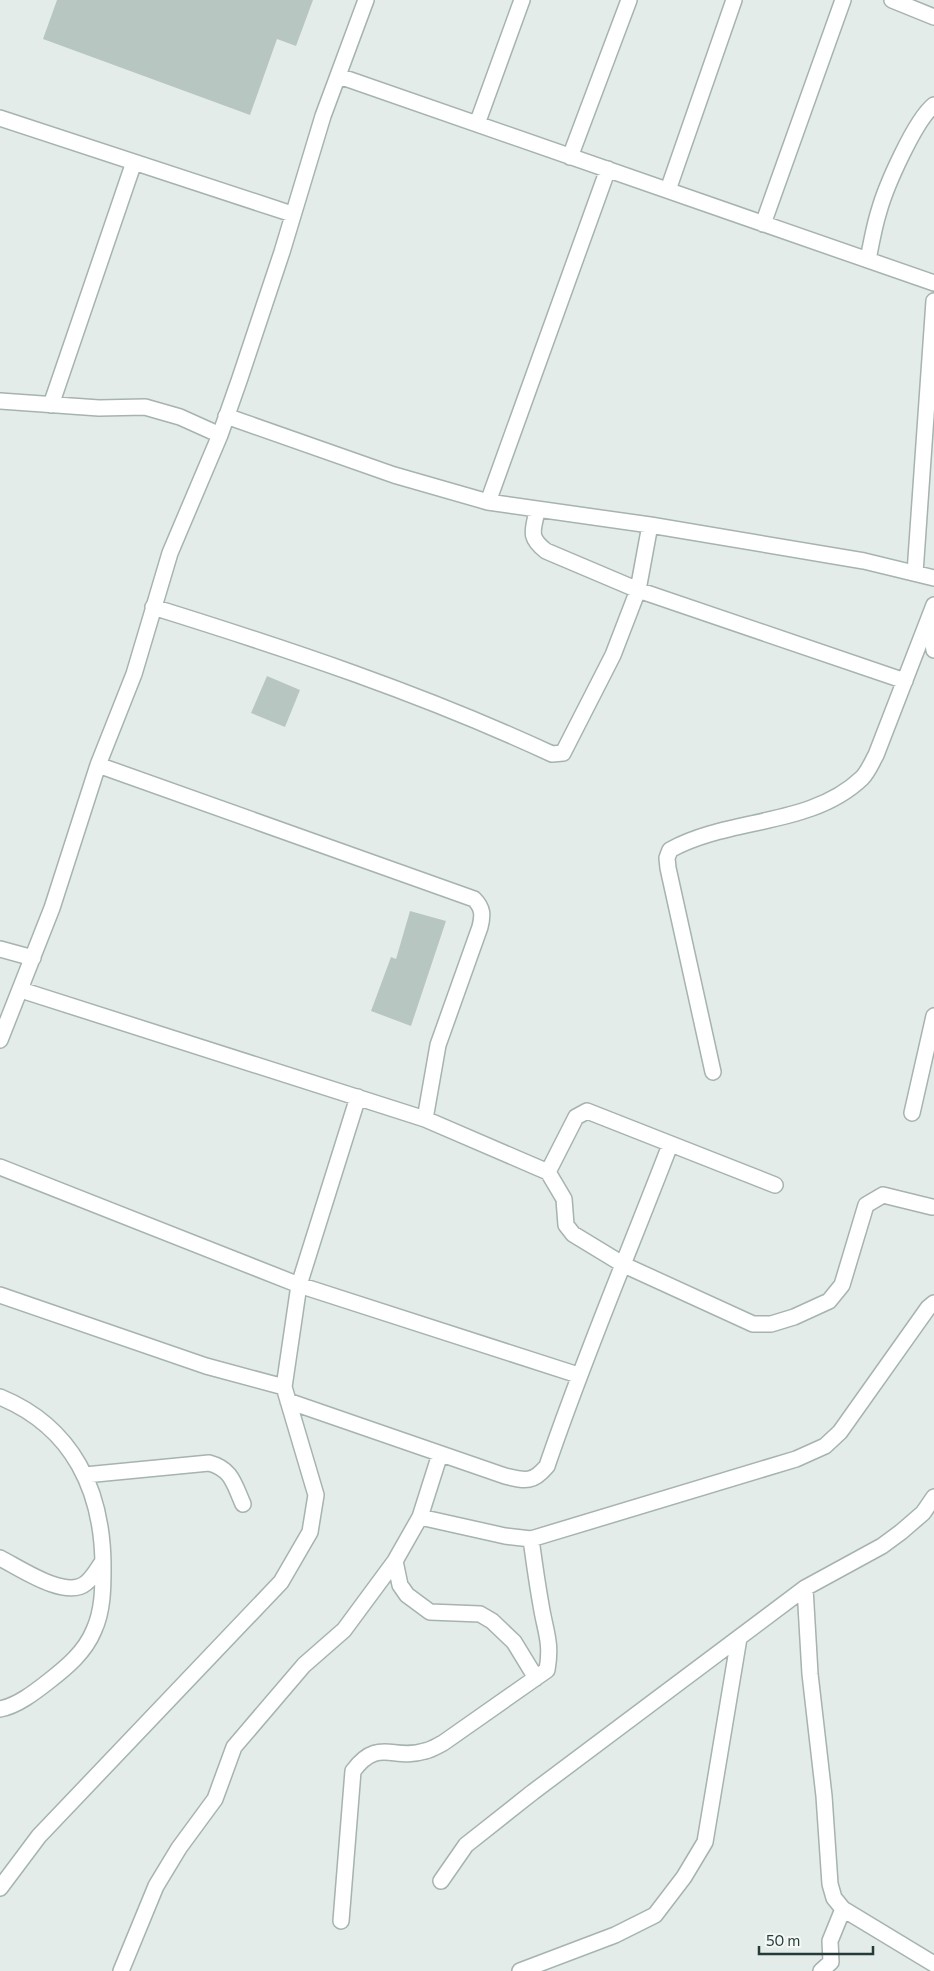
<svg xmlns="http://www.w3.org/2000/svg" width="934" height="1971" viewBox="0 0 934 1971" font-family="Commissioner,sans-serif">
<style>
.building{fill:#b8c6c2}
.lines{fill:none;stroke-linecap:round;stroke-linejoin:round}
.minor-casing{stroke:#a6b3b0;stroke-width:18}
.minor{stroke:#fff;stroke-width:15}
</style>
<rect width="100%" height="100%" fill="#e3ece9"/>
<!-- building -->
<path class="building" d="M 57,0 L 313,0 L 296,46 L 277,39 L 250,115 L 43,39 Z
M 267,676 L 300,690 L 285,727 L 251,713 Z
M 410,911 L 446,921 L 411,1026 L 371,1011 L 391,957 L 396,959 Z"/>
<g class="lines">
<defs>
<path id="minor" d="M 892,0 L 934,17
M 339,76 L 934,283
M 0,118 L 292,214
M 477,124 L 522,0
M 570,157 L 629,0
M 668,190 L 734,0
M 763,224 L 843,0
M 868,260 C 871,244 874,227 879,211 C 886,186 915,120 934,105
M 0,401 L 99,408 L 145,407 L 180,417 L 220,435
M 51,405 L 134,162
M 226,416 L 394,475 L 488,502 L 650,525 L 864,561 L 934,578
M 488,502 L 608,169
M 537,511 C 533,531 528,537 546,551 L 638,590 L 905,681
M 915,573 L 934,301
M 153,607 C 288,649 423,694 552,754 L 563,753 L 613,655 L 638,590 L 650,525
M 929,618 L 934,650
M 98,765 L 474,899 C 483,908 483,915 480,927 L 438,1045 L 425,1119
M 0,949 L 33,958
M 21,990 L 425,1119 L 548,1172 L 564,1199 L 566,1225 L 573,1234 L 624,1265 L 753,1324 L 771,1324 L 794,1317 L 829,1301 L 842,1285 L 866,1205 L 883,1195 L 932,1207
M 0,1040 L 52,908 L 98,765 L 134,674 L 170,553 L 220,435 L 240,378 L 282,252 L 323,116 L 366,0
M 713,1072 L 668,868 L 667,858 L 670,850 C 729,817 811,827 862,778 C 868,772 872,762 876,755 L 934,605
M 912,1113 L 934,1016
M 0,1167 L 299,1285 L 578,1375
M 548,1172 L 576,1117 L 587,1111 L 775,1185
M 0,1295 L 206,1366 L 284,1387
M 0,1397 C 73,1427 103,1491 103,1567 C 103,1588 103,1610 94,1630 C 85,1652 67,1667 49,1681 C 35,1692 17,1706 0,1709
M 288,1401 L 505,1476 C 526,1481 533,1483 547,1466 C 584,1357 629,1252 670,1145
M 85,1475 L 209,1463 C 232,1469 234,1484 243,1504
M 420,1517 L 505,1536 L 531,1539 L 796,1459 L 825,1446 L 840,1432 L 928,1308 L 934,1303
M 0,1558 C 20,1568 66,1600 86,1583 C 93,1578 98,1568 103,1561
M 395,1561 L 400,1585 L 407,1595 L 430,1612 L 480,1614 L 492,1621 L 514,1642 L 536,1678
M 805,1588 L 810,1674 L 824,1796 L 830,1884 L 834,1898 L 843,1909 L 934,1964
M 441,1881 L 466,1845 L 533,1792 L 805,1588 L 882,1546 L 901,1532 L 923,1513 L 934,1497
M 0,1888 L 39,1836 L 281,1582 L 310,1532 L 316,1495 L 284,1387 L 299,1285 L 358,1097
M 341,1921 L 353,1771 C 378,1737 393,1761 425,1751 C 431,1750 437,1746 443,1743 L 547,1670 C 552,1642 545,1631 541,1605 C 537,1583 534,1561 531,1539
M 121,1971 L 156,1886 L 179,1848 L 215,1799 L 234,1747 L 304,1665 L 344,1630 L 395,1561 L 420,1517 L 440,1454
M 520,1971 L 615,1935 L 655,1915 L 684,1877 L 705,1842 L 739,1638
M 821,1971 L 831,1962 L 830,1941 L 843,1909"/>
</defs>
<!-- minor casing -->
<use href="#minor" class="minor-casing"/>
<!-- minor -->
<use href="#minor" class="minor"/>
</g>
<!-- scale -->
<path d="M759 1946v8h114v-8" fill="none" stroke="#243b38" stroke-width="2.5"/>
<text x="766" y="1946" font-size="15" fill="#243b38" stroke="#f3f8f6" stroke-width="4" paint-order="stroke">50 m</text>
</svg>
